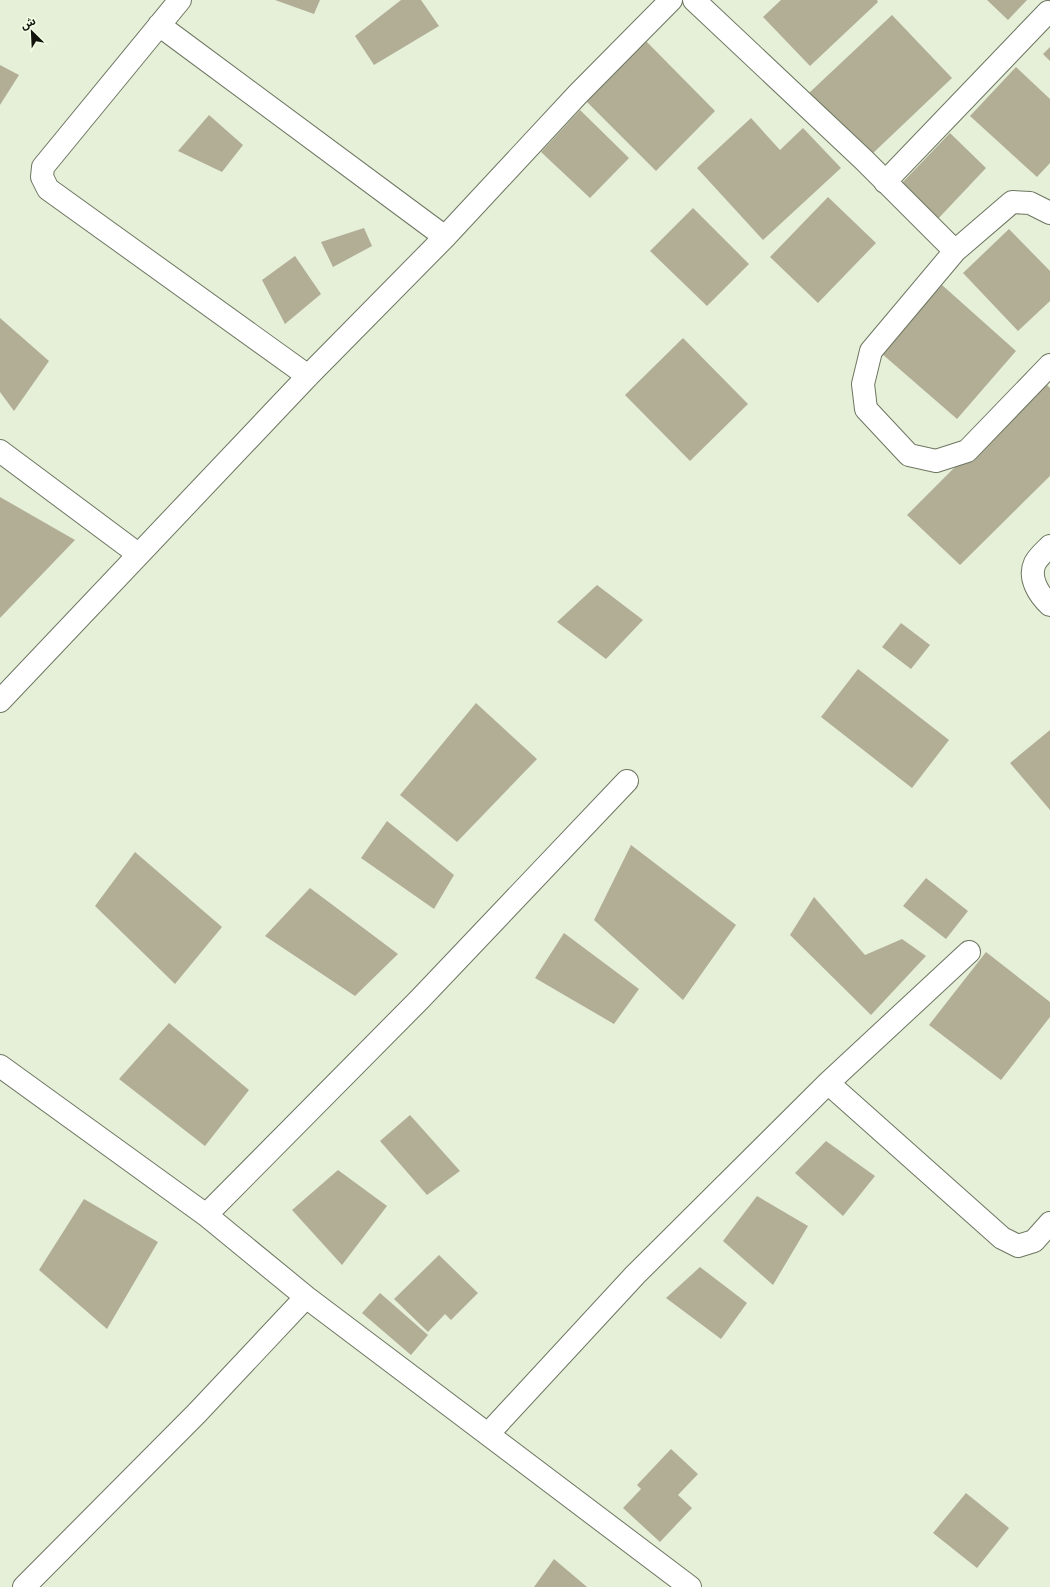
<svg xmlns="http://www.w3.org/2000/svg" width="1050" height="1587" viewBox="0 0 1050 1587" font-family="Merriweather,'Noto Sans Arabic',serif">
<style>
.building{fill:#b2ae96}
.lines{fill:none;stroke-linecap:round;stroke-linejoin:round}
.minor-casing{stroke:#6d7661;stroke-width:24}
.minor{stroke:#fff;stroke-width:22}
</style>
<rect width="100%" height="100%" fill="#e6f0d8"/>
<!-- building -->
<path class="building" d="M 275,0 L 320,0 L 314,14 Z
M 401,0 L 421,0 L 439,26 L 374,65 L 355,36 Z
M 781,0 L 877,0 L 878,2 L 810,66 L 763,17 Z
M 987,0 L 1027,0 L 1008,20 Z
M 892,15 L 952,78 L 870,156 L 809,93 Z
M 641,36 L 715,111 L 656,171 L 581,96 Z
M 1050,47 L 1050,61 L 1043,54 Z
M 0,65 L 19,75 L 0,105 Z
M 1016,67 L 1050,99 L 1050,163 L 1037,177 L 970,116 Z
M 580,110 L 629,158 L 590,198 L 541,152 Z
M 209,115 L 243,145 L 222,172 L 178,151 Z
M 751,118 L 780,150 L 803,128 L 841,168 L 763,240 L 697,168 Z
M 950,133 L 986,168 L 936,221 L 899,186 Z
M 828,197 L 876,243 L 818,303 L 770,257 Z
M 693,208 L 749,264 L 707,306 L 650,251 Z
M 364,228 L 372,246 L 333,267 L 321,242 Z
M 1009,229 L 1050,271 L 1050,301 L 1018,331 L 963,273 Z
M 295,256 L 321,294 L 285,324 L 262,280 Z
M 942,285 L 1016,351 L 957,419 L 881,353 Z
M 0,318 L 49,361 L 14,411 L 0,392 Z
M 683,338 L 748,404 L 690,461 L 625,395 Z
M 1042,380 L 1050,388 L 1050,476 L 960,565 L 907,515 Z
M 0,497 L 75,540 L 0,618 Z
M 597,585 L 643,620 L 606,659 L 557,622 Z
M 901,623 L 930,645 L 911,669 L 882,647 Z
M 858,669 L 949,740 L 912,788 L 821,717 Z
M 476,703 L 537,759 L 457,842 L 400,795 Z
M 1050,730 L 1050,810 L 1010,763 Z
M 387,821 L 454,875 L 434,909 L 361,858 Z
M 631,845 L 736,925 L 683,1000 L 594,920 Z
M 135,852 L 222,927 L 175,984 L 95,906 Z
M 926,878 L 968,911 L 946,939 L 903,906 Z
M 310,888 L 398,954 L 355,996 L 265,936 Z
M 814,897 L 865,955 L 902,939 L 926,956 L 871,1015 L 790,935 Z
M 564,933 L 639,989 L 614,1024 L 535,978 Z
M 986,952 L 1050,1002 L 1050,1017 L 1001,1080 L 929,1025 Z
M 169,1023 L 249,1090 L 205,1146 L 119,1079 Z
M 410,1115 L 460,1171 L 427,1195 L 380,1141 Z
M 826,1141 L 875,1176 L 843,1216 L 795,1173 Z
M 338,1170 L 387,1206 L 342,1265 L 292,1210 Z
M 757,1196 L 808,1226 L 773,1285 L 723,1241 Z
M 84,1199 L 158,1242 L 107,1329 L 39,1270 Z
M 439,1255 L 478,1293 L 451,1320 L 445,1314 L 428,1332 L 394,1299 Z
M 700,1267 L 747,1303 L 721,1339 L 666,1298 Z
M 380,1293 L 428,1335 L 411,1355 L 362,1313 Z
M 671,1449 L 698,1474 L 678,1495 L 692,1508 L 660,1542 L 623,1508 L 641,1489 L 637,1485 Z
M 966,1493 L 1009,1528 L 977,1568 L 933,1533 Z
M 554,1559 L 587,1587 L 534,1587 Z"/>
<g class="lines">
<defs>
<path id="minor" d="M 180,0 L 43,167 L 42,177 L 48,189 L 308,376
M 694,0 L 864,160 L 955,251
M 159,25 L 445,237
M 885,182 L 1048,12
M 1050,213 L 1030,203 L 1012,202 L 955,251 L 871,351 L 863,384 L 866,409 L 909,455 L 936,461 L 967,451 L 1050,365
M 0,451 L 138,554
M 1050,546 C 1045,551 1038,557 1035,563 C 1028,578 1039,595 1050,605
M 0,701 L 308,376 L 445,237 L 578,94 L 671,0
M 0,1066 L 206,1215 L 306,1297 L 690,1587
M 828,1083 L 1002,1238 L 1018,1246 L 1034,1241 L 1050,1223
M 206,1215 L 420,999 L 627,781
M 488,1434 L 635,1275 L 828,1083 L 969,952
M 24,1587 L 197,1413 L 306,1297"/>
</defs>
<!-- minor casing -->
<use href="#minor" class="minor-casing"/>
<!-- minor -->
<use href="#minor" class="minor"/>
</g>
<!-- north arrow -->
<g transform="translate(32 32) rotate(336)" stroke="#f3fde5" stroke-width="3" paint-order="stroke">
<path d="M0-3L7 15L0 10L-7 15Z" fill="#12150d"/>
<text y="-6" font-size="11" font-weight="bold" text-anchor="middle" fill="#12150d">ش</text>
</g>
</svg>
